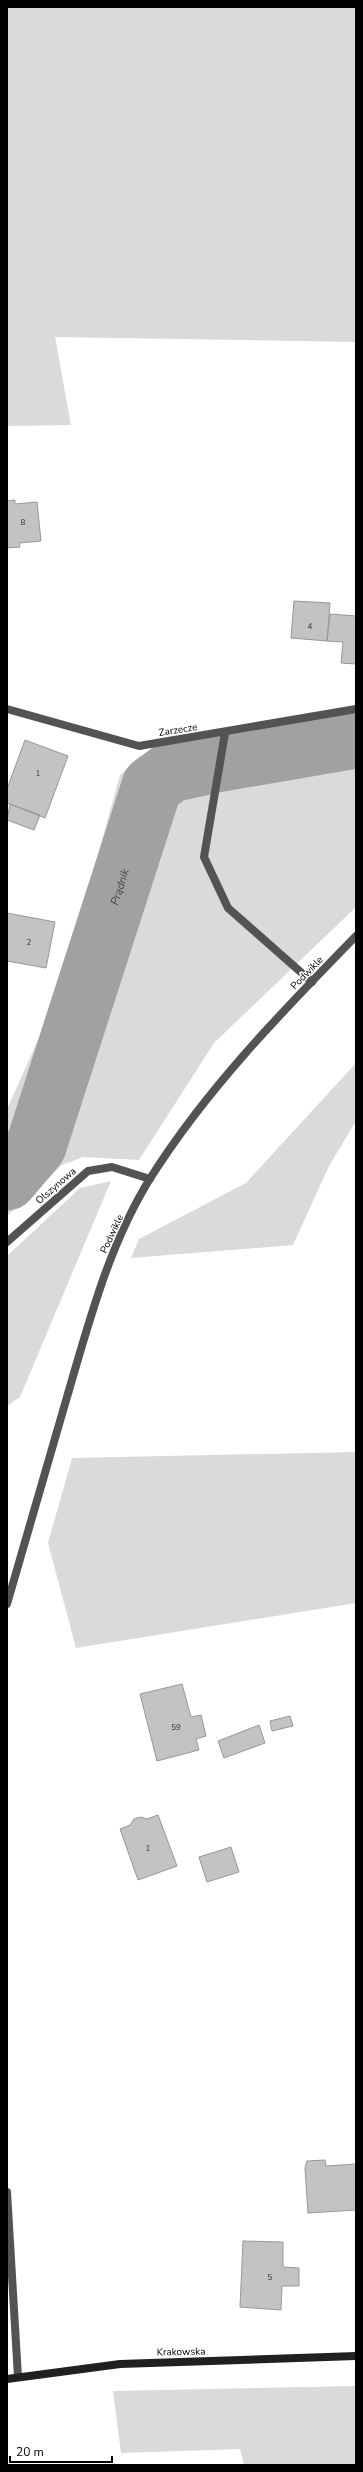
<svg xmlns="http://www.w3.org/2000/svg" width="363" height="2472" viewBox="0 0 363 2472" font-family="'Nunito Sans',sans-serif">
<style>
.green{fill:#dadada}
.lines{fill:none;stroke-linecap:round;stroke-linejoin:round}
.river{stroke:#a1a1a1;stroke-width:61}
.building{fill:#c3c3c3;stroke:#979797}
.minor{stroke:#535353;stroke-width:8}
.tertiary{stroke:#535353;stroke-width:8}
.secondary{stroke:#202020;stroke-width:8}
.labels{text-anchor:middle;dominant-baseline:central;stroke-width:3;stroke-linejoin:round;paint-order:stroke}
.number-label{font-size:8px;fill:#313131}
.street-label{font-size:10px;fill:#000;stroke:#fff}
.water-label{font-size:11px;font-style:italic;fill:#424242;stroke:#fff}
</style>
<rect width="100%" height="100%" fill="#fff"/>
<!-- green -->
<path class="green" d="M 7,7 L 356,7 L 356,342 L 55,337 L 71,425 L 7,426 Z
M 356,716 L 356,907 L 214,1043 L 139,1160 L 83,1157 L 62,1165 L 7,1216 L 7,1109 L 60,991 L 120,775 L 140,756 Z
M 356,1063 L 356,1121 L 329,1166 L 293,1245 L 131,1258 L 139,1239 L 246,1183 Z
M 111,1181 L 20,1397 L 7,1406 L 7,1256 L 80,1188 Z
M 356,1452 L 356,1603 L 76,1648 L 48,1543 L 72,1458 Z
M 356,2386 L 356,2465 L 244,2465 L 240,2449 L 121,2453 L 113,2391 Z"/>
<g class="lines">
<!-- river -->
<path class="river" id="s1" d="M 7,1180 L 36,1146 L 152,786 L 171,772 L 216,762 L 356,738"/>
</g>
<!-- building -->
<path class="building" d="M 15,500 L 15,504 L 37,502 L 41,541 L 19,543 L 20,547 L 7,548 L 7,501 Z
M 294,601 L 330,603 L 327,641 L 291,638 Z
M 330,614 L 356,616 L 356,664 L 341,663 L 343,642 L 327,641 Z
M 25,740 L 68,756 L 45,818 L 7,803 L 7,789 Z
M 10,804 L 40,815 L 34,830 L 7,820 Z
M 7,913 L 55,922 L 46,968 L 7,961 Z
M 182,1684 L 191,1717 L 201,1715 L 206,1736 L 196,1739 L 199,1750 L 157,1761 L 140,1694 Z
M 290,1716 L 293,1726 L 272,1731 L 270,1721 Z
M 259,1725 L 265,1743 L 224,1758 L 218,1741 Z
M 158,1815 L 177,1866 L 138,1880 L 120,1829 L 130,1825 L 134,1819 L 141,1817 L 147,1819 Z
M 231,1847 L 239,1872 L 207,1882 L 199,1857 Z
M 325,2160 L 326,2166 L 356,2164 L 356,2210 L 308,2213 L 305,2168 L 307,2161 Z
M 243,2241 L 283,2242 L 283,2267 L 299,2268 L 299,2286 L 282,2286 L 281,2310 L 240,2307 Z"/>
<g class="lines">
<!-- minor -->
<path class="minor" d="M 7,709 L 139,746 L 356,709
M 225,733 L 204,857 L 228,908 L 312,982
M 7,1242 L 88,1171 L 112,1167 L 150,1179"/>
<!-- tertiary -->
<path class="tertiary" d="M 7,1604 C 27,1535 47,1466 67,1397 C 89,1322 109,1244 151,1177 C 208,1087 282,1012 356,936
M 7,2192 L 18,2377"/>
<!-- secondary -->
<path class="secondary" d="M 7,2379 L 120,2364 L 356,2356"/>
</g>
<g class="labels">
<!-- number labels -->
<g class="number-label">
<text x="23" y="522">8</text>
<text x="310" y="626">4</text>
<text x="38" y="773">1</text>
<text x="29" y="942">2</text>
<text x="176" y="1727">59</text>
<text x="148" y="1848">1</text>
<text x="270" y="2277">5</text>
</g>
<!-- street labels -->
<g class="street-label">
<text transform="translate(178 730) rotate(-9)">Zarzecze</text>
<text transform="translate(307 973) rotate(-46)">Podwikle</text>
<text transform="translate(56 1186) rotate(-41)">Olszynowa</text>
<text transform="translate(112 1234) rotate(-65)">Podwikle</text>
<text transform="translate(181 2352) rotate(-1)">Krakowska</text>
</g>
<!-- water labels -->
<g class="water-label">
<text stroke="none"><textPath href="#s1" startOffset="317">Prądnik</textPath></text>
</g>
</g>
<!-- border -->
<rect width="363" height="2472" fill="none" stroke="#000000" stroke-width="16"/>
<!-- scale -->
<path d="M10 2456v6h102v-6" fill="none" stroke="#000000" stroke-width="2"/>
<text x="16" y="2456" font-size="12" fill="#000000" stroke="#ffffff" stroke-width="3" paint-order="stroke">20 m</text>
</svg>
